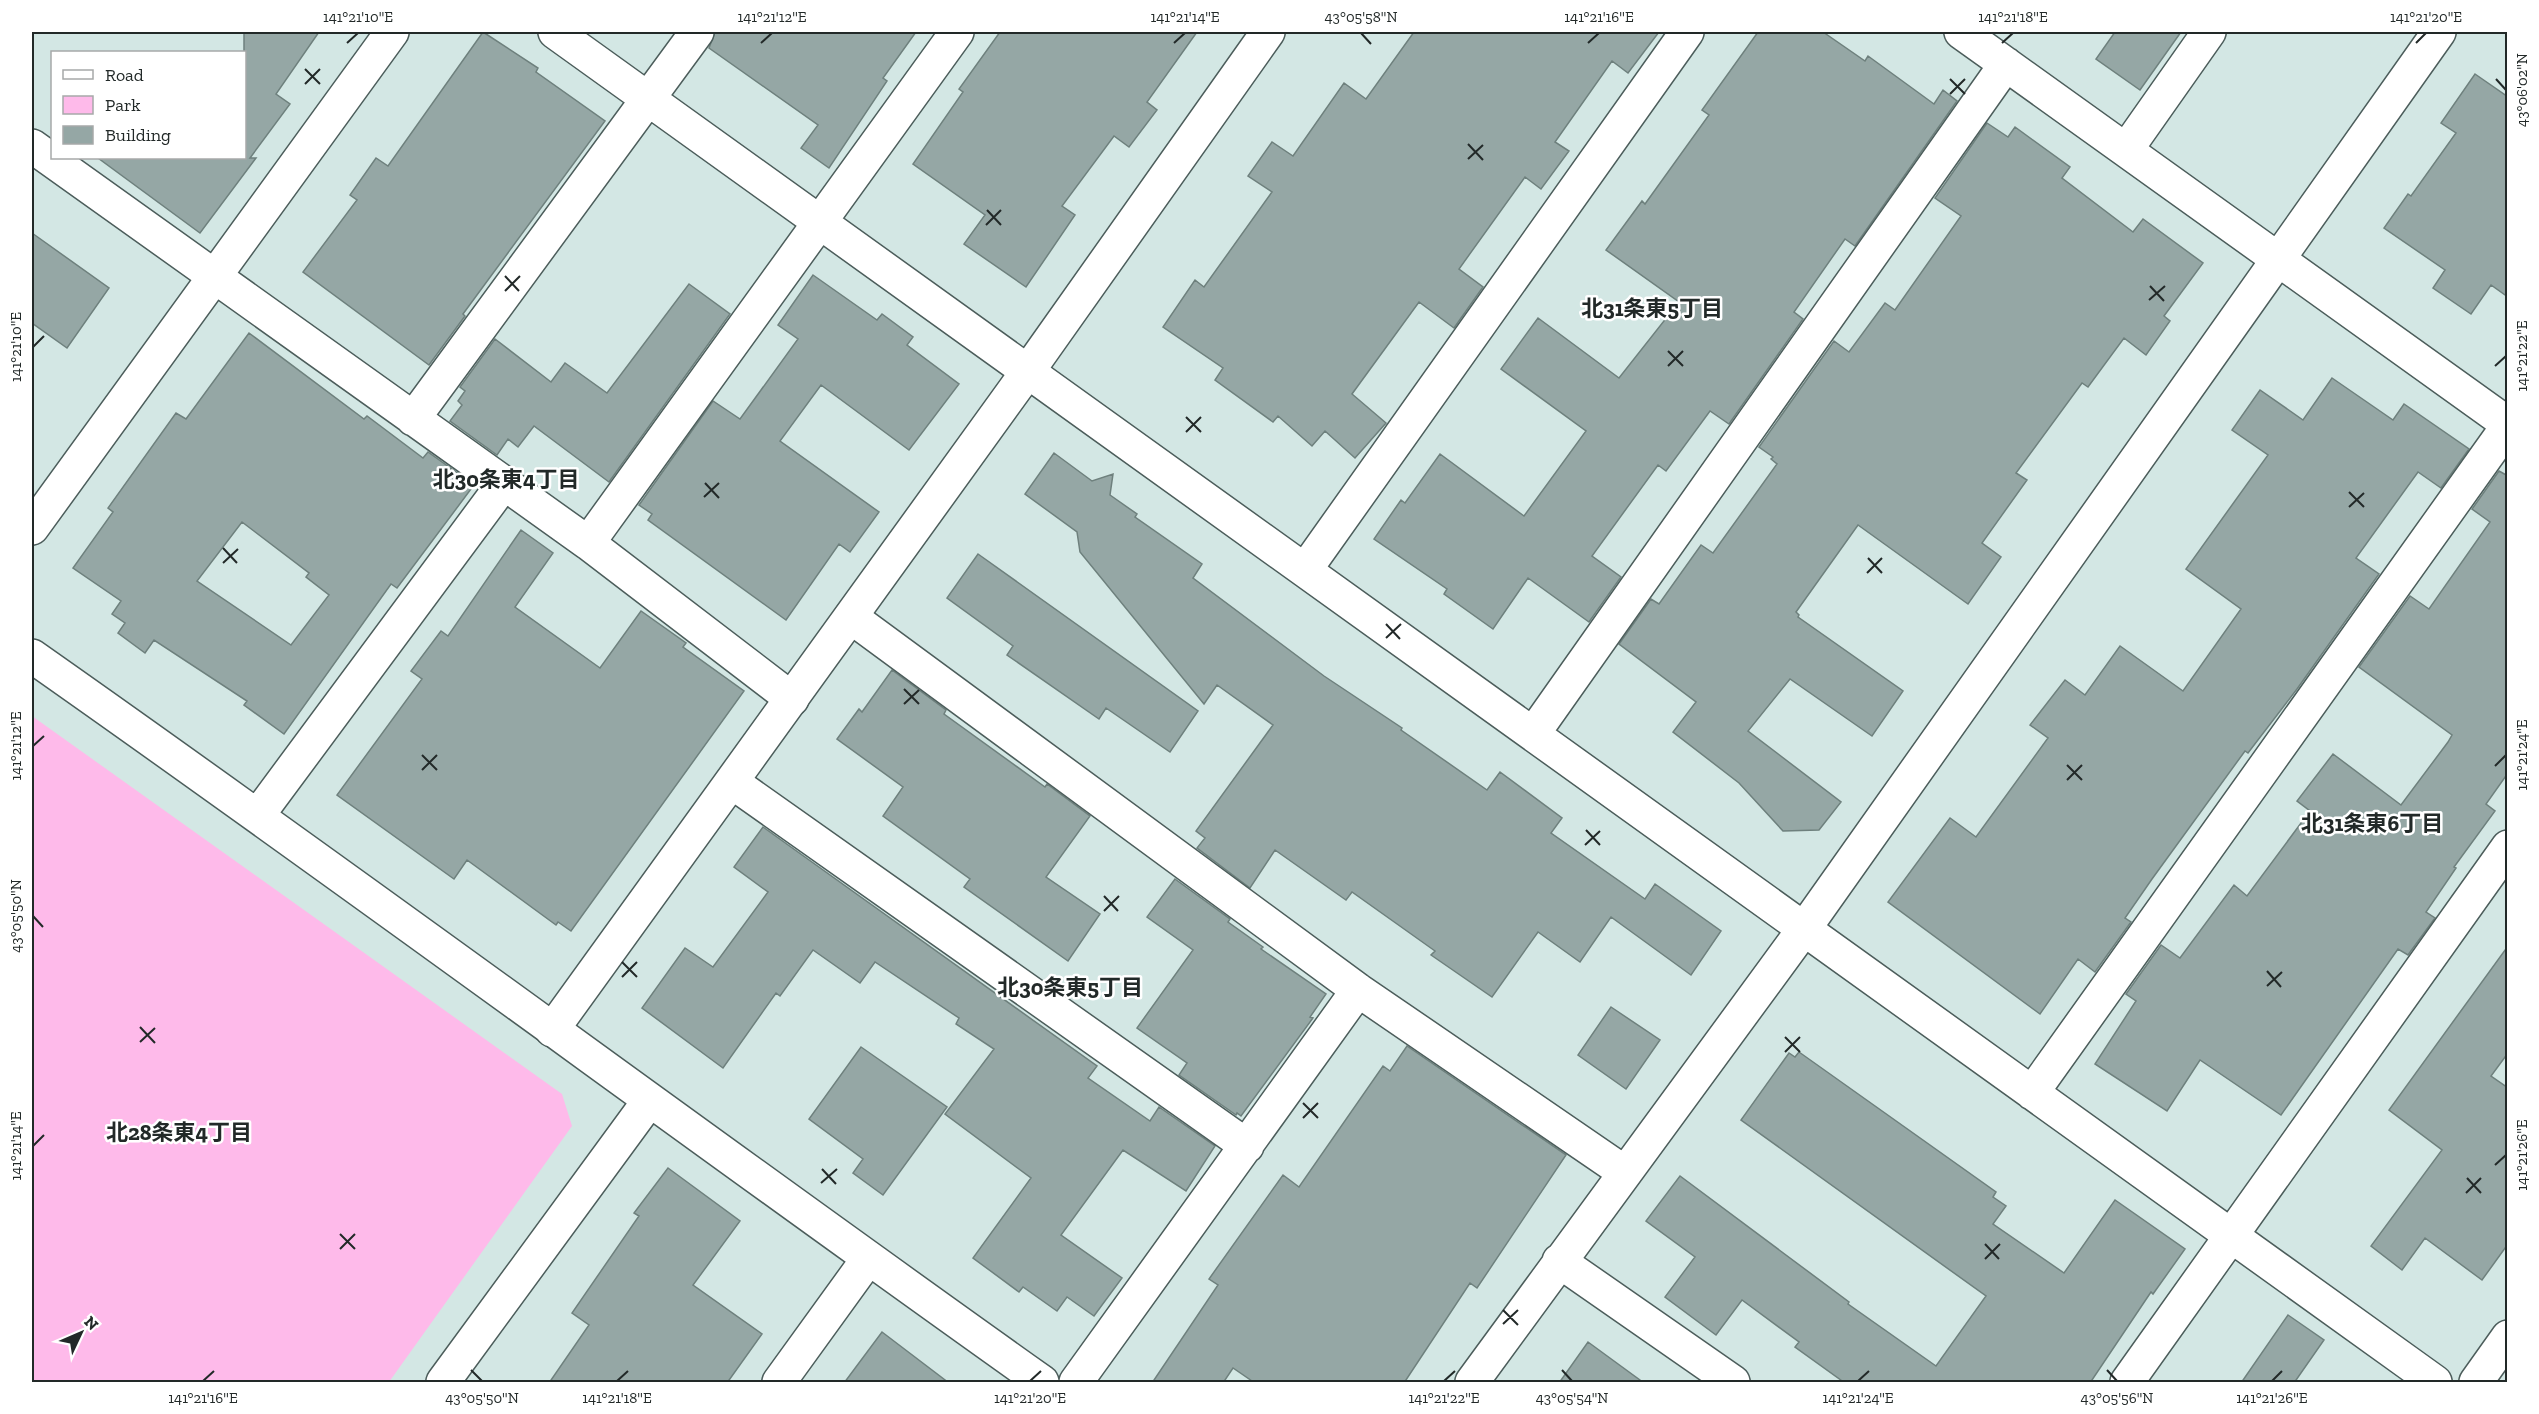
<svg xmlns="http://www.w3.org/2000/svg" width="2539" height="1414" viewBox="0 0 2539 1414" font-family="'Zilla Slab','Noto Sans JP',serif">
<style>
.green{fill:#febaea}
.building{fill:#95a7a5;stroke:#6e807d;stroke-width:1.5;fill-rule:evenodd}
.lines{fill:none;stroke-linecap:round;stroke-linejoin:round}
.minor-casing{stroke:#4c5d5b;stroke-width:36}
.tertiary-casing{stroke:#4c5d5b;stroke-width:36}
.minor{stroke:#fff;stroke-width:33}
.tertiary{stroke:#fff;stroke-width:33}
.ticks{fill:none;stroke:#222928;stroke-width:2}
.labels{text-anchor:middle;dominant-baseline:central;stroke-width:5;stroke-linejoin:round;paint-order:stroke}
.neighbourhood-label{font-size:22px;font-weight:bold;fill:#222928;stroke:#fff}
.neatline{fill:none;stroke:#222928;stroke-width:2}
.ticks-label{font-size:15px;text-anchor:middle;fill:#222928}
</style>
<rect width="100%" height="100%" fill="#d3e7e4"/>
<!-- green -->
<path class="green" d="M 32,716 L 562,1094 L 572,1126 L 389,1382 L 32,1382 Z"/>
<!-- building -->
<path class="building" d="M 244,32 L 319,32 L 276,94 L 290,104 L 250,158 L 256,158 L 200,233 L 98,158 L 244,158 Z
M 483,32 L 538,68 L 536,72 L 605,121 L 463,314 L 465,316 L 429,365 L 303,272 L 357,200 L 350,195 L 376,158 L 388,166 Z
M 715,32 L 916,32 L 883,78 L 887,81 L 829,168 L 801,148 L 818,125 L 709,48 Z
M 1000,32 L 1197,32 L 1147,102 L 1157,110 L 1129,147 L 1114,136 L 1062,206 L 1075,215 L 1026,287 L 964,244 L 985,215 L 913,164 L 963,92 L 959,89 Z
M 1414,32 L 1659,32 L 1628,73 L 1612,61 L 1555,142 L 1569,151 L 1541,189 L 1525,177 L 1459,269 L 1483,287 L 1454,328 L 1419,302 L 1352,394 L 1386,423 L 1355,458 L 1325,431 L 1312,446 L 1278,416 L 1273,422 L 1215,380 L 1223,368 L 1163,327 L 1195,280 L 1204,287 L 1272,192 L 1248,176 L 1272,142 L 1293,156 L 1344,83 L 1366,99 Z
M 1758,32 L 1823,32 L 1865,61 L 1868,56 L 1934,104 L 1943,90 L 1957,101 L 1855,246 L 1845,239 L 1794,312 L 1803,319 L 1729,424 L 1710,411 L 1666,471 L 1658,465 L 1592,556 L 1621,577 L 1589,622 L 1528,578 L 1493,629 L 1444,594 L 1447,589 L 1374,539 L 1401,500 L 1405,503 L 1440,454 L 1524,516 L 1586,431 L 1501,369 L 1538,318 L 1619,378 L 1679,302 L 1606,250 L 1642,201 L 1645,204 L 1709,115 L 1702,110 Z
M 2115,32 L 2181,32 L 2140,90 L 2096,59 Z
M 2475,74 L 2508,97 L 2508,297 L 2491,285 L 2471,314 L 2433,288 L 2445,270 L 2384,228 L 2408,194 L 2411,196 L 2456,133 L 2441,123 Z
M 1987,123 L 2008,137 L 2015,127 L 2070,167 L 2062,178 L 2133,232 L 2143,219 L 2203,263 L 2164,316 L 2170,321 L 2146,355 L 2124,338 L 2088,387 L 2082,383 L 2016,473 L 2027,480 L 1982,543 L 2001,557 L 1968,604 L 1858,525 L 1796,612 L 1799,615 L 1798,617 L 1903,691 L 1872,736 L 1790,679 L 1748,731 L 1841,802 L 1819,830 L 1783,831 L 1739,783 L 1673,732 L 1696,702 L 1619,644 L 1651,599 L 1659,604 L 1701,545 L 1713,553 L 1777,464 L 1771,459 L 1773,457 L 1759,447 L 1834,341 L 1849,352 L 1885,303 L 1895,310 L 1961,216 L 1935,198 Z
M 32,233 L 109,288 L 67,348 L 32,323 Z
M 813,275 L 877,320 L 882,314 L 913,337 L 907,345 L 959,384 L 909,450 L 821,385 L 780,441 L 879,512 L 850,552 L 839,544 L 786,620 L 648,520 L 652,514 L 639,505 L 713,401 L 740,419 L 798,339 L 778,325 Z
M 689,284 L 730,314 L 609,482 L 534,426 L 518,447 L 508,439 L 497,455 L 450,421 L 462,405 L 458,401 L 465,391 L 460,387 L 495,339 L 551,382 L 565,363 L 607,393 Z
M 249,333 L 364,419 L 367,416 L 423,458 L 428,452 L 474,485 L 397,588 L 391,584 L 284,734 L 244,705 L 247,701 L 154,640 L 145,653 L 118,633 L 125,623 L 112,614 L 121,601 L 73,568 L 113,512 L 108,508 L 176,413 L 186,419 ZM 242,522 L 309,573 L 306,577 L 329,595 L 291,645 L 197,581 Z
M 2332,378 L 2393,420 L 2404,404 L 2469,449 L 2441,488 L 2418,472 L 2356,558 L 2379,574 L 2297,689 L 2248,753 L 2245,751 L 2152,879 L 2125,918 L 2131,922 L 2095,972 L 2078,959 L 2040,1014 L 1888,902 L 1950,818 L 1976,837 L 2048,738 L 2030,725 L 2065,680 L 2085,695 L 2120,646 L 2183,691 L 2241,609 L 2186,569 L 2268,455 L 2232,430 L 2260,390 L 2303,420 Z
M 1054,453 L 1092,481 L 1113,474 L 1110,495 L 1137,514 L 1135,517 L 1202,564 L 1193,578 L 1324,676 L 1402,728 L 1401,730 L 1487,790 L 1500,772 L 1562,818 L 1551,833 L 1645,899 L 1655,884 L 1721,931 L 1691,975 L 1611,917 L 1580,962 L 1538,932 L 1492,997 L 1431,955 L 1435,951 L 1352,892 L 1346,900 L 1275,850 L 1250,888 L 1197,848 L 1205,838 L 1196,831 L 1273,725 L 1217,685 L 1204,704 L 1080,552 L 1077,532 L 1025,494 Z
M 2499,471 L 2508,476 L 2508,773 L 2486,804 L 2495,811 L 2454,867 L 2456,868 L 2426,912 L 2435,918 L 2408,955 L 2398,949 L 2281,1115 L 2200,1060 L 2167,1111 L 2095,1064 L 2136,1001 L 2126,994 L 2161,945 L 2180,958 L 2234,885 L 2247,896 L 2310,811 L 2297,801 L 2333,754 L 2401,805 L 2448,742 L 2452,735 L 2359,667 L 2410,596 L 2429,609 L 2490,522 L 2472,509 Z
M 521,530 L 553,553 L 515,607 L 600,668 L 641,611 L 686,643 L 683,647 L 744,691 L 571,931 L 558,922 L 556,925 L 467,860 L 454,879 L 337,795 L 422,679 L 411,671 L 441,631 L 448,636 Z
M 978,554 L 1198,711 L 1170,752 L 1106,708 L 1099,719 L 1007,655 L 1013,646 L 947,598 Z
M 892,670 L 946,710 L 944,714 L 1045,787 L 1047,784 L 1090,816 L 1046,877 L 1100,914 L 1068,961 L 964,887 L 970,879 L 883,816 L 903,787 L 837,739 L 859,709 L 862,712 Z
M 763,827 L 1097,1066 L 1088,1078 L 1150,1121 L 1159,1107 L 1215,1146 L 1186,1191 L 1123,1150 L 1061,1235 L 1122,1278 L 1094,1316 L 1067,1297 L 1057,1311 L 1023,1287 L 1019,1292 L 973,1258 L 1031,1178 L 945,1114 L 994,1049 L 956,1024 L 959,1018 L 875,962 L 860,983 L 813,950 L 780,996 L 776,993 L 723,1068 L 642,1008 L 685,948 L 713,967 L 768,892 L 734,867 Z
M 1175,879 L 1230,919 L 1228,922 L 1263,947 L 1261,949 L 1326,994 L 1310,1017 L 1313,1018 L 1241,1116 L 1237,1113 L 1236,1115 L 1179,1075 L 1187,1063 L 1137,1028 L 1193,950 L 1147,917 Z
M 2508,946 L 2508,1053 L 2491,1076 L 2508,1088 L 2508,1244 L 2482,1280 L 2425,1238 L 2402,1270 L 2371,1246 L 2442,1150 L 2389,1110 Z
M 1611,1007 L 1660,1040 L 1626,1089 L 1578,1055 Z
M 1407,1046 L 1566,1155 L 1477,1288 L 1470,1283 L 1404,1383 L 1255,1383 L 1233,1368 L 1223,1383 L 1152,1383 L 1218,1285 L 1209,1279 L 1283,1175 L 1299,1187 L 1383,1066 L 1390,1071 Z
M 861,1047 L 947,1107 L 883,1195 L 853,1173 L 863,1159 L 809,1119 Z
M 1799,1052 L 1996,1192 L 1993,1197 L 2006,1206 L 1993,1224 L 2064,1273 L 2115,1200 L 2185,1249 L 2153,1294 L 2151,1292 L 2090,1383 L 1845,1383 L 1795,1347 L 1799,1342 L 1742,1300 L 1716,1335 L 1665,1297 L 1695,1257 L 1646,1221 L 1680,1176 L 1849,1302 L 1848,1304 L 1936,1366 L 1986,1296 L 1741,1120 L 1789,1053 L 1795,1057 Z
M 668,1168 L 740,1221 L 693,1285 L 762,1334 L 727,1383 L 549,1383 L 589,1325 L 572,1313 L 639,1216 L 634,1213 Z
M 2288,1315 L 2324,1340 L 2294,1383 L 2241,1383 Z
M 882,1332 L 949,1383 L 844,1383 Z
M 1588,1342 L 1644,1383 L 1559,1383 Z"/>
<g class="lines">
<defs>
<path id="minor" d="M 555,32 L 2435,1382
M 1961,32 L 2508,424
M 32,146 L 588,543 L 792,699
M 2126,150 L 2209,32
M 413,419 L 697,32
M 588,543 L 957,32
M 1305,570 L 1687,32
M 851,617 L 1358,990 L 1624,1172
M 32,656 C 371,894 704,1142 1042,1382
M 1533,734 L 2006,64
M 732,782 L 1247,1146
M 258,815 L 504,483
M 2032,1093 L 2508,426
M 1559,1261 L 1733,1382
M 443,1382 L 649,1101
M 779,1382 L 868,1259
M 1076,1382 L 1358,990
M 1472,1382 L 1804,929 L 2439,32
M 2127,1382 L 2508,847
M 2476,1382 L 2508,1337"/>
<path id="tertiary" d="M 32,528 L 392,32
M 552,1030 L 1028,371 L 1268,32"/>
</defs>
<!-- minor casing -->
<use href="#minor" class="minor-casing"/>
<!-- tertiary casing -->
<use href="#tertiary" class="tertiary-casing"/>
<!-- minor -->
<use href="#minor" class="minor"/>
<!-- tertiary -->
<use href="#tertiary" class="tertiary"/>
</g>
<!-- ticks -->
<path class="ticks" d="M 1361,33 L 1371,44M 347,43 L 358,33M 761,43 L 772,33M 1174,43 L 1185,33M 1588,43 L 1599,33M 2002,43 L 2013,33M 2416,43 L 2426,33M 305,69 L 320,84M 1950,79 L 1965,94M 2496,79 L 2506,90M 305,84 L 320,69M 1950,94 L 1965,79M 1468,144 L 1483,160M 1468,159 L 1483,145M 987,210 L 1001,225M 986,225 L 1001,210M 505,276 L 519,291M 2150,286 L 2164,301M 505,291 L 520,276M 2149,300 L 2165,286M 33,347 L 44,336M 1668,351 L 1683,366M 1668,366 L 1683,351M 2495,366 L 2506,356M 1186,417 L 1201,432M 1186,432 L 1201,417M 705,483 L 719,498M 2349,492 L 2364,507M 704,497 L 719,483M 2349,507 L 2364,493M 223,548 L 237,563M 1868,558 L 1882,573M 223,563 L 238,549M 1867,573 L 1882,558M 1386,624 L 1400,639M 1386,638 L 1401,624M 904,689 L 919,704M 904,704 L 919,690M 33,746 L 44,736M 422,755 L 437,770M 2067,765 L 2082,780M 2495,766 L 2506,755M 422,770 L 437,755M 2067,780 L 2082,765M 1586,830 L 1600,845M 1585,845 L 1600,831M 1104,896 L 1118,911M 1104,911 L 1119,896M 33,916 L 43,927M 622,962 L 637,977M 2267,971 L 2281,987M 622,977 L 637,962M 2267,986 L 2282,972M 140,1027 L 155,1043M 1785,1037 L 1800,1052M 140,1042 L 155,1028M 1785,1052 L 1800,1037M 1303,1103 L 1318,1118M 1303,1118 L 1318,1103M 33,1146 L 44,1135M 2495,1165 L 2506,1155M 822,1169 L 836,1184M 2467,1178 L 2481,1193M 821,1183 L 837,1169M 2466,1193 L 2481,1178M 340,1234 L 355,1249M 1985,1244 L 1999,1259M 340,1249 L 355,1234M 1985,1259 L 2000,1244M 1503,1310 L 1518,1325M 1503,1324 L 1518,1310M 471,1370 L 482,1381M 1562,1370 L 1572,1381M 2107,1370 L 2117,1381M 203,1381 L 214,1371M 617,1381 L 628,1371M 1030,1381 L 1041,1371M 1444,1381 L 1455,1371M 1858,1381 L 1869,1371M 2272,1381 L 2282,1371"/>
<g class="labels">
<!-- neighbourhood labels -->
<g class="neighbourhood-label">
<text x="1652" y="308">北31条東5丁目</text>
<text x="506" y="479">北30条東4丁目</text>
<text x="2372" y="823">北31条東6丁目</text>
<text x="1070" y="987">北30条東5丁目</text>
<text x="179" y="1132">北28条東4丁目</text>
</g>
</g>
<!-- border -->
<rect width="2539" height="1414" fill="none" stroke="#ffffff" stroke-width="66"/>
<!-- legend -->
<rect x="51" y="51" width="195" height="108" fill="#ffffff" stroke="#a7a9a9" stroke-width="1.5"/>
<rect x="63" y="70" width="30" height="9" fill="#ffffff" stroke="#a7a9a9" stroke-width="1.5"/>
<text x="105" y="81" font-size="18" fill="#222928">Road</text>
<rect x="63" y="96" width="30" height="18" fill="#febaea" stroke="#a7a9a9" stroke-width="1.5"/>
<text x="105" y="111" font-size="18" fill="#222928">Park</text>
<rect x="63" y="126" width="30" height="18" fill="#95a7a5" stroke="#a7a9a9" stroke-width="1.5"/>
<text x="105" y="141" font-size="18" fill="#222928">Building</text>
<!-- north arrow -->
<g transform="translate(81 1333) rotate(46)" stroke="#ffffff" stroke-width="4.5" paint-order="stroke">
<path d="M0-4.5L10 22L0 15L-10 22Z" fill="#222928"/>
<text y="-9" font-size="16" font-weight="bold" text-anchor="middle" fill="#222928">N</text>
</g>
<rect x="33" y="33" width="2473" height="1348" class="neatline"/>
<g class="ticks-label">
<text x="358" y="22">141°21'10"E</text>
<text x="772" y="22">141°21'12"E</text>
<text x="1185" y="22">141°21'14"E</text>
<text x="1361" y="22">43°05'58"N</text>
<text x="1599" y="22">141°21'16"E</text>
<text x="2013" y="22">141°21'18"E</text>
<text x="2426" y="22">141°21'20"E</text>
<text transform="translate(2522 90) rotate(-90)" y="5">43°06'02"N</text>
<text transform="translate(16 347) rotate(-90)" y="5">141°21'10"E</text>
<text transform="translate(2522 356) rotate(-90)" y="5">141°21'22"E</text>
<text transform="translate(16 746) rotate(-90)" y="5">141°21'12"E</text>
<text transform="translate(2522 755) rotate(-90)" y="5">141°21'24"E</text>
<text transform="translate(16 916) rotate(-90)" y="5">43°05'50"N</text>
<text transform="translate(16 1146) rotate(-90)" y="5">141°21'14"E</text>
<text transform="translate(2522 1155) rotate(-90)" y="5">141°21'26"E</text>
<text x="203" y="1403">141°21'16"E</text>
<text x="482" y="1403">43°05'50"N</text>
<text x="617" y="1403">141°21'18"E</text>
<text x="1030" y="1403">141°21'20"E</text>
<text x="1444" y="1403">141°21'22"E</text>
<text x="1572" y="1403">43°05'54"N</text>
<text x="1858" y="1403">141°21'24"E</text>
<text x="2117" y="1403">43°05'56"N</text>
<text x="2272" y="1403">141°21'26"E</text>
</g>
</svg>
